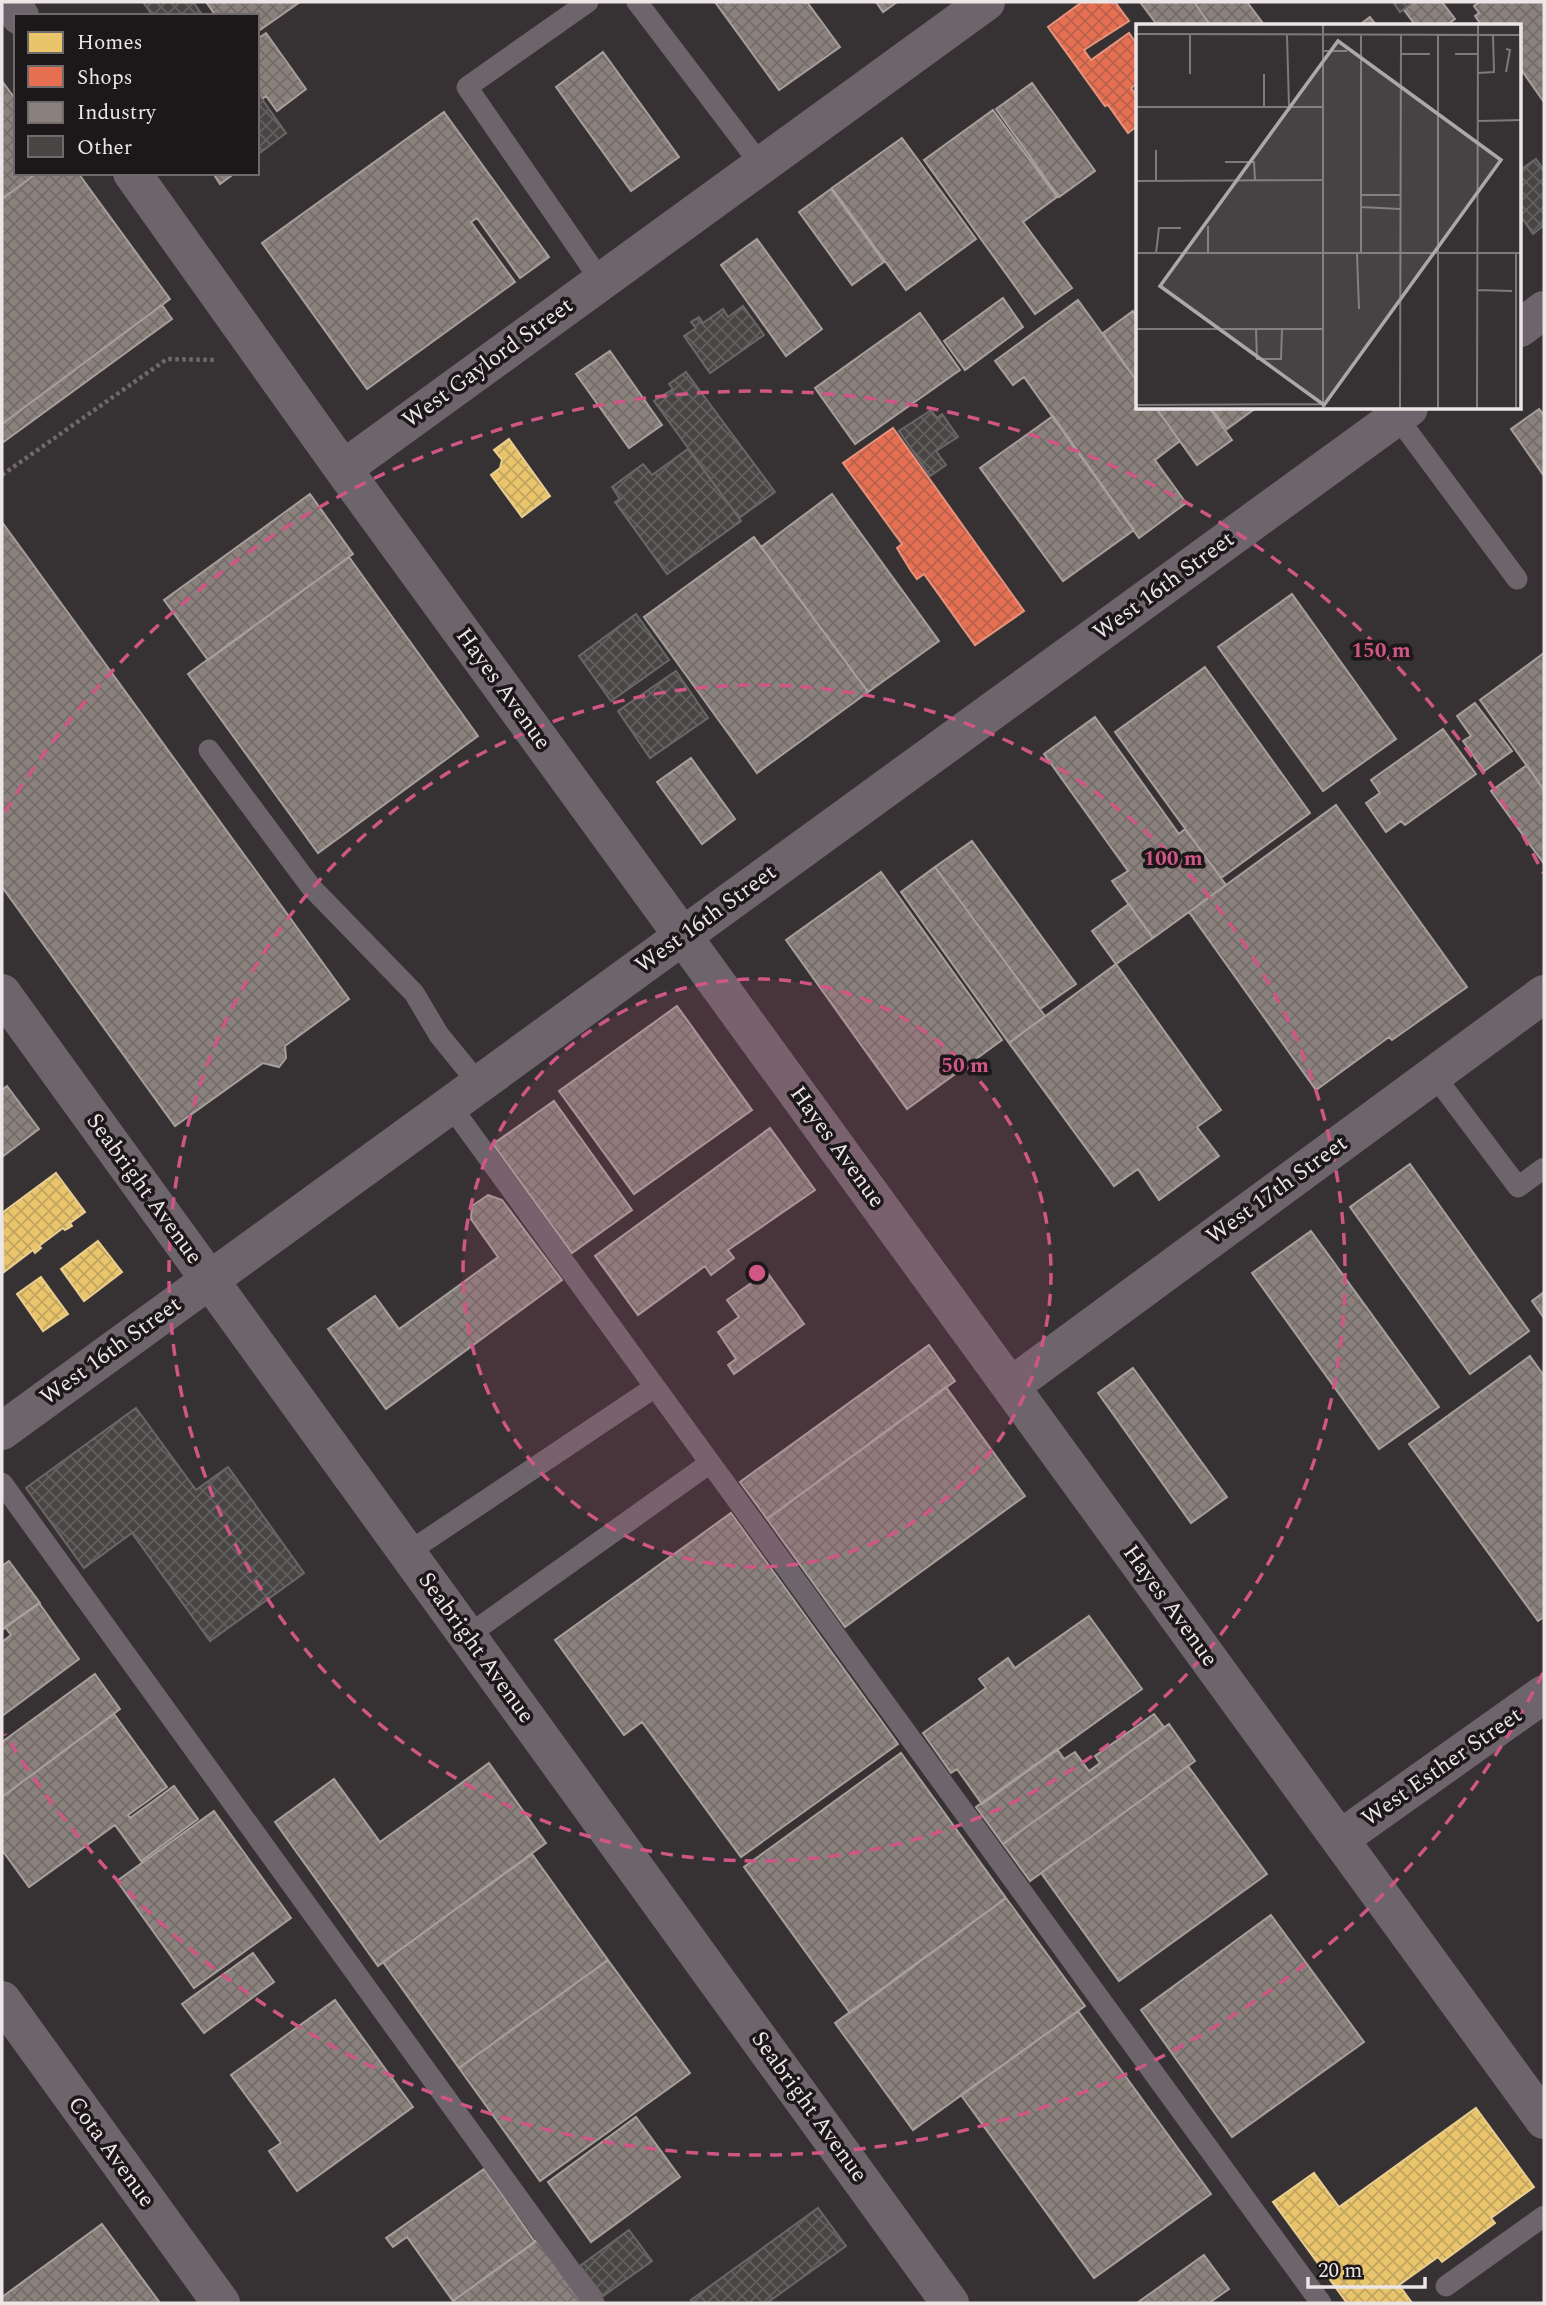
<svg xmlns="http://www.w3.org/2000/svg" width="1546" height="2305" viewBox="0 0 1546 2305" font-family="Spectral,serif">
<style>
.homes{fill:url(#homes-cross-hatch);stroke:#eace90;stroke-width:2}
.shops{fill:url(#shops-cross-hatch);stroke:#e8937e;stroke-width:2}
.industry{fill:url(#industry-cross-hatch);stroke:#a79f9c;stroke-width:2}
.building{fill:url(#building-cross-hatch);stroke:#6b6767;stroke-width:2}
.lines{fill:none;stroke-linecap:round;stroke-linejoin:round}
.path{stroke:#70686d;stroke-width:4.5;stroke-dasharray:3.5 3.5;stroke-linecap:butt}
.service{stroke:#6e646b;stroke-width:21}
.minor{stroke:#6e646b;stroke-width:38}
.tertiary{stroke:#6e646b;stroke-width:38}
.ring{fill:none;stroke:#cf5685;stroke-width:3.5;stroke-dasharray:12 9}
.labels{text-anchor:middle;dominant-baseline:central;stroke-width:7;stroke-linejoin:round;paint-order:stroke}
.street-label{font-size:23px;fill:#ece6e7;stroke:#1c1819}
.inset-road{fill:none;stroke:#7f797a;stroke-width:2}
.view{fill:#aca7a8;fill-opacity:0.15;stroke:#aca7a8;stroke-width:3.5}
.inset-edge{fill:none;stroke:#ece6e7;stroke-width:3.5}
.centre{fill:#cf5685;stroke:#1c1819;stroke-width:3.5}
.ring-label{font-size:21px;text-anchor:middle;font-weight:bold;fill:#cf5685;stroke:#1c1819;stroke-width:7;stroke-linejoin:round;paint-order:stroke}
</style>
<defs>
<pattern id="homes-cross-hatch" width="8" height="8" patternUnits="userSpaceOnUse" patternTransform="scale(1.75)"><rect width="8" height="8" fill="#e9c46a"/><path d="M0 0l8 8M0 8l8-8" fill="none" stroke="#c0a461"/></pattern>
<pattern id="shops-cross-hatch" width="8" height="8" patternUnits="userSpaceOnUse" patternTransform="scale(1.75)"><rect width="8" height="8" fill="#e76f51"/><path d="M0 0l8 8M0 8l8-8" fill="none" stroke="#b7624d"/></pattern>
<pattern id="industry-cross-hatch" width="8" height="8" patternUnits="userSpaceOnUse" patternTransform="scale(1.75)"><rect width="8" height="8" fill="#8a817c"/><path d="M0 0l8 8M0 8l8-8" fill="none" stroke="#736c69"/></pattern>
<pattern id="building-cross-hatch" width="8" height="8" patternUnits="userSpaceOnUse" patternTransform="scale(1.75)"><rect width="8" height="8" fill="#494545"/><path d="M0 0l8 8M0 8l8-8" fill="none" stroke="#636060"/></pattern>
</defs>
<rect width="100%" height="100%" fill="#363132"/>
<!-- homes -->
<path class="homes" d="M 509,439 L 550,496 L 522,517 L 491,475 L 500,468 L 502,460 L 494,450 Z
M 56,1173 L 85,1212 L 70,1223 L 72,1226 L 65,1230 L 63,1228 L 39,1246 L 41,1248 L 35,1253 L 33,1250 L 4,1272 L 2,1213 Z
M 98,1241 L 122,1272 L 84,1301 L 61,1269 Z
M 41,1277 L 68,1314 L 43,1331 L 17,1294 Z
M 1476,2108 L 1534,2187 L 1491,2218 L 1495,2223 L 1442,2262 L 1438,2257 L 1399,2285 L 1412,2303 L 1347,2303 L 1273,2202 L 1314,2173 L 1339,2207 Z"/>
<!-- shops -->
<path class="shops" d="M 1082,2 L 1115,2 L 1129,21 L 1084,50 L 1091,60 L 1129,33 L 1138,46 L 1138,83 L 1131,88 L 1138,97 L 1138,125 L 1128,133 L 1108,105 L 1105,106 L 1048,27 Z
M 893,428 L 1024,611 L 975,645 L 924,574 L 917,579 L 911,571 L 897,548 L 902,544 L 843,463 Z"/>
<!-- industry -->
<path class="industry" d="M 206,2 L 300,2 L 257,32 L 257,16 L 216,16 Z
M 715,2 L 807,2 L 840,47 L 779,90 Z
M 876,2 L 897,2 L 883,12 Z
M 1140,2 L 1194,2 L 1211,26 L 1158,26 Z
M 1194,2 L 1247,2 L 1265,26 L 1211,26 Z
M 1415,2 L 1442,2 L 1455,19 L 1445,26 L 1416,26 L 1404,10 Z
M 1480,2 L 1544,2 L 1544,102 L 1520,68 L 1520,26 L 1482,26 L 1475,16 L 1479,13 L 1474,6 Z
M 1370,17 L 1377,26 L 1358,26 Z
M 266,33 L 306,89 L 277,111 L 266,96 L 262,99 L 257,92 L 257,39 Z
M 603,52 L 679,157 L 631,191 L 556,87 Z
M 2,81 L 16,100 L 16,173 L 37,173 L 2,199 Z
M 1032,83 L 1095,171 L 1059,197 L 996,109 Z
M 993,110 L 1057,197 L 1023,222 L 1072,288 L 1035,314 L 924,160 Z
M 444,112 L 549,257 L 520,278 L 477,218 L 471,222 L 515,282 L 367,389 L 262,243 Z
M 902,138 L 976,239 L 906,290 L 832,188 Z
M 37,173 L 78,173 L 170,299 L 2,424 L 2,199 Z
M 213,173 L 235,173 L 220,184 Z
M 831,189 L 884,262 L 852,285 L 799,212 Z
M 757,239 L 822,329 L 786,356 L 721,265 Z
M 1003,298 L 1023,327 L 965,370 L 944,341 Z
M 1078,300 L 1138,383 L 1138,408 L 1156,408 L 1180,441 L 1155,460 L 1186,503 L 1139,538 L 1024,377 L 1013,385 L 995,361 Z
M 162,305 L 172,319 L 2,443 L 2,424 Z
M 1133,311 L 1138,319 L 1138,383 L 1103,333 Z
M 920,313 L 960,370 L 855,444 L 815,388 Z
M 610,351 L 662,425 L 629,448 L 576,374 Z
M 1156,408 L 1209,408 L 1232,440 L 1197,465 Z
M 1211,408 L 1256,408 L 1227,429 Z
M 1539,409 L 1544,415 L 1544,476 L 1511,429 Z
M 1053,416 L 1134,530 L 1063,581 L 980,468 Z
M 310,494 L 353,554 L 208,660 L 164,600 Z
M 832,494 L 939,641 L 868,692 L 761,547 Z
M 2,522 L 349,999 L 285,1046 L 286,1058 L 279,1067 L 263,1063 L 175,1126 L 2,887 Z
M 754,537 L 868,692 L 757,773 L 644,617 Z
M 349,557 L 478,736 L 318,853 L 188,674 Z
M 1292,594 L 1396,739 L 1323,791 L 1218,647 Z
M 1544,653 L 1544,790 L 1480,700 Z
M 1205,667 L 1310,813 L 1221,878 L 1115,732 Z
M 1475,703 L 1512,751 L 1484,771 L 1463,741 L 1471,736 L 1457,716 Z
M 1095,717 L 1179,834 L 1185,829 L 1226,885 L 1153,938 L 1112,881 L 1128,871 L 1044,754 Z
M 1443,729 L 1476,774 L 1405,825 L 1401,821 L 1386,832 L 1366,803 L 1380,793 L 1371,780 Z
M 691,758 L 735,819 L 702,844 L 657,782 Z
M 1527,765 L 1544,790 L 1544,864 L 1491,791 Z
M 1336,805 L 1467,987 L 1392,1040 L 1389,1037 L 1316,1090 L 1189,912 Z
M 972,841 L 1076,984 L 1040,1009 L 935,867 Z
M 935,867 L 1045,1016 L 1009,1043 L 901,892 Z
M 881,872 L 1002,1040 L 907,1109 L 786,940 Z
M 1129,904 L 1153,938 L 1116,964 L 1092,931 Z
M 1116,964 L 1221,1110 L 1197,1127 L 1219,1156 L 1159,1200 L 1138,1169 L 1114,1186 L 1009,1043 Z
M 677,1006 L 752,1110 L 634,1194 L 559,1091 Z
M 7,1086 L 39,1129 L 2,1157 L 2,1090 Z
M 554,1101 L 632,1210 L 572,1253 L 493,1144 Z
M 770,1128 L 815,1190 L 728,1250 L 734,1258 L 711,1275 L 705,1266 L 638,1315 L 595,1256 Z
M 1410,1164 L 1529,1331 L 1470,1374 L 1350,1207 Z
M 488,1195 L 502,1200 L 562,1280 L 386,1409 L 328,1329 L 375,1296 L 399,1329 L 498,1257 L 471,1219 L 472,1206 Z
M 1311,1231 L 1439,1407 L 1379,1449 L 1252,1273 Z
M 767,1272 L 804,1324 L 734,1374 L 728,1365 L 736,1359 L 718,1332 L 739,1317 L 727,1300 Z
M 1544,1292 L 1544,1318 L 1532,1301 Z
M 929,1345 L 955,1381 L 767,1519 L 740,1482 Z
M 1530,1356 L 1544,1376 L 1544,1617 L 1538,1621 L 1409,1444 Z
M 1133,1368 L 1227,1497 L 1191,1523 L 1098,1393 Z
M 946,1387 L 1025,1496 L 845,1627 L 767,1519 Z
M 731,1513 L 898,1744 L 741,1857 L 642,1722 L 624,1735 L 555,1640 Z
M 9,1561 L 40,1603 L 2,1630 L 2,1566 Z
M 39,1603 L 79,1659 L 2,1716 L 2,1642 L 11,1635 L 5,1627 Z
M 1089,1616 L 1142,1689 L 982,1804 L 957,1769 L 951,1773 L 923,1733 L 986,1688 L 979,1679 L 1008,1658 L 1015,1668 Z
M 95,1674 L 120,1709 L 2,1797 L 2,1742 Z
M 114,1714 L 167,1787 L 128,1815 L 130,1818 L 174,1786 L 198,1819 L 141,1861 L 115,1825 L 29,1887 L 2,1850 L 2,1797 Z
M 1154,1714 L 1164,1727 L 1003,1844 L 976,1807 L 1057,1749 L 1064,1759 L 1075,1752 L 1089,1771 L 1100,1763 L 1095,1756 Z
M 1169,1724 L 1195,1761 L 1030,1881 L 1003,1844 Z
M 901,1753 L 1006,1898 L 850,2013 L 744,1867 Z
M 489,1763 L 546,1843 L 378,1966 L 275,1822 L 334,1779 L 380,1842 Z
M 1188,1766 L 1267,1874 L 1119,1981 L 1041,1873 Z
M 214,1811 L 291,1918 L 194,1988 L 117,1881 Z
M 532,1854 L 608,1960 L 459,2068 L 383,1962 Z
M 1006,1898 L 1085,2006 L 913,2130 L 835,2023 Z
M 1271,1915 L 1364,2042 L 1232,2137 L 1141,2010 Z
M 253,1953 L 274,1982 L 204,2033 L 182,2004 Z
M 608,1960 L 690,2073 L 540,2181 L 459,2068 Z
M 335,2000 L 413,2107 L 297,2191 L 269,2151 L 281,2143 L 231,2075 Z
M 1078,2011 L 1211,2194 L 1094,2278 L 961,2095 Z
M 636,2117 L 680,2177 L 591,2242 L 548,2182 Z
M 484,2169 L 535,2242 L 453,2301 L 407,2237 L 393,2247 L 386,2238 Z
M 102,2224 L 160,2303 L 2,2303 L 2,2297 Z
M 537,2240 L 582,2303 L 454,2303 L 453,2301 Z
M 1204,2255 L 1229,2289 L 1209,2303 L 1137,2303 Z"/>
<!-- building -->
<path class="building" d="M 143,2 L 193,2 L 203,16 L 153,16 Z
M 1393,2 L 1414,2 L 1400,12 Z
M 257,92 L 286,133 L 257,155 Z
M 1536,159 L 1544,170 L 1544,225 L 1533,234 L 1520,215 L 1520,170 Z
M 743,306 L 764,335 L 710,373 L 684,336 L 696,328 L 691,322 L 699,317 L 703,323 L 723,309 L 728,317 Z
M 686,372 L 775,492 L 739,518 L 654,401 L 673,389 L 669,384 Z
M 931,410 L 937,418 L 942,414 L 958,437 L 936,451 L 946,465 L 930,476 L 899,431 Z
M 688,449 L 741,521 L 667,574 L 615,502 L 620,499 L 612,487 L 643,464 L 652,475 Z
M 636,614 L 669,660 L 611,701 L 579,656 Z
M 676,671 L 708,718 L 650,758 L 618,711 Z
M 136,1408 L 196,1490 L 228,1467 L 304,1573 L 210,1641 L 132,1533 L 84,1568 L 26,1488 Z
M 818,2208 L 846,2246 L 767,2303 L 693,2303 L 691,2300 Z
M 629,2230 L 652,2261 L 603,2296 L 580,2266 Z"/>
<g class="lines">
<!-- path -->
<path class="path" d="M 2,475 L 167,359 L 217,360"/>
<!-- service -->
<path class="service" d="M 588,2 L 467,87 L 601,281
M 637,2 L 761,165
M 1397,417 L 1517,579
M 209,750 L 311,887 L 414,993 L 439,1035 L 479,1084
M 1434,1075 L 1518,1187 L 1544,1168
M 450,1105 L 1321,2303
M 2,1483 L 594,2303
M 407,1553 L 655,1387
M 467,1636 L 710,1463
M 1446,2286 L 1544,2216"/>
<!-- minor -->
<path class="minor" d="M 10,2 L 20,16
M 132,173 L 343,469 L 1544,2120
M 1520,328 L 1544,310
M 343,469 L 986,2
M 1011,1386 L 1544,994
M 2,1431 L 1409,408
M 1340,1839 L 1544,1694"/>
<!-- tertiary -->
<path class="tertiary" d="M 2,993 L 950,2303
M 2,2000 L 221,2303"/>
</g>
<!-- distance rings -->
<circle cx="757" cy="1273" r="294" fill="#cf5685" fill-opacity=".12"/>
<g class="ring">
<circle cx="757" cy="1273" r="294"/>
<circle cx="757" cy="1273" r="588"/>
<path d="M1543 1673A882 882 0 0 1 5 1734M5 812A882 882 0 0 1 1543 873"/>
</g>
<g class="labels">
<!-- street labels -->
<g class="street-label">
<text transform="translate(488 363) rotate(-36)">West Gaylord Street</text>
<text transform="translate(1164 586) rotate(-36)">West 16th Street</text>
<text transform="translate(503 689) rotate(54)">Hayes Avenue</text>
<text transform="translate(706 919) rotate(-36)">West 16th Street</text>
<text transform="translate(837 1147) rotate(54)">Hayes Avenue</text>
<text transform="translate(144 1189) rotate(54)">Seabright Avenue</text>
<text transform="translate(1277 1190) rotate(-36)">West 17th Street</text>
<text transform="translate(111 1351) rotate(-36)">West 16th Street</text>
<text transform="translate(1170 1606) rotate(54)">Hayes Avenue</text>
<text transform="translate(476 1648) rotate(54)">Seabright Avenue</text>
<text transform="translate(1442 1767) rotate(-35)">West Esther Street</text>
<text transform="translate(809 2107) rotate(54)">Seabright Avenue</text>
<text transform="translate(111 2152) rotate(54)">Cota Avenue</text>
</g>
</g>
<!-- overview -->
<g transform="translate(1136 24)">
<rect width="385" height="385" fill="#363132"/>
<path class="inset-road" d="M 384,1 L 385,30M 0,10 L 385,11M 54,11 L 54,50M 151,11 L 153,82M 225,11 L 225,229M 187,27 L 211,27M 265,30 L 294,30M 319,30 L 342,30M 370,48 L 374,26 L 370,25M 342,49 L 358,48 L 357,11M 128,82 L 128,50M 0,83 L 188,83M 342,97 L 385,96M 20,126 L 20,157M 89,138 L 118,138 L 119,156M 0,157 L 188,156M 225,171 L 264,171M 225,183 L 264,185M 72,202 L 72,229M 0,229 L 385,229M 20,229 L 23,204 L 45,204M 221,229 L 223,285M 342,266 L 376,267M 0,305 L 188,305M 120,305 L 121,335 L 145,335 L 146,305M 0,381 L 187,380M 187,384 L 187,1M 264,384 L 265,11M 302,384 L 302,11M 341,384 L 342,1M 380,384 L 380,229"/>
<path class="view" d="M 202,17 L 365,136 L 188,381 L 24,262 Z"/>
<rect width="385" height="385" class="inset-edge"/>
</g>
<circle cx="757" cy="1273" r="10" class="centre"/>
<g class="ring-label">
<text x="1381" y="657">150 m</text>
<text x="1173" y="865">100 m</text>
<text x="965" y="1072">50 m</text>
</g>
<!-- border -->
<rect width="1546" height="2305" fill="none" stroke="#ece6e7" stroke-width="7"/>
<!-- legend -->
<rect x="14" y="14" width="245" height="161" fill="#1c1819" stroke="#6f6a6b" stroke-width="2"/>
<rect x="28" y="32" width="35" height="21" fill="#e9c46a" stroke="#6f6a6b" stroke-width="2"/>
<text x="77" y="49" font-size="21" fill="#ece6e7">Homes</text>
<rect x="28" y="66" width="35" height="21" fill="#e76f51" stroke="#6f6a6b" stroke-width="2"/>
<text x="77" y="84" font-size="21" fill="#ece6e7">Shops</text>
<rect x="28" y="102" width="35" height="21" fill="#8a817c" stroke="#6f6a6b" stroke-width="2"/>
<text x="77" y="119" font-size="21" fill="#ece6e7">Industry</text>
<rect x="28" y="136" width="35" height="21" fill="#494545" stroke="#6f6a6b" stroke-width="2"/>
<text x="77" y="154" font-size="21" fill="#ece6e7">Other</text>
<!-- scale -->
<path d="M1308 2277v10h117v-10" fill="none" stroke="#ece6e7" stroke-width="3.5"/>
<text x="1318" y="2277" font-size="21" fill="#ece6e7" stroke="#1c1819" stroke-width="5" paint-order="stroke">20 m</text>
</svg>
